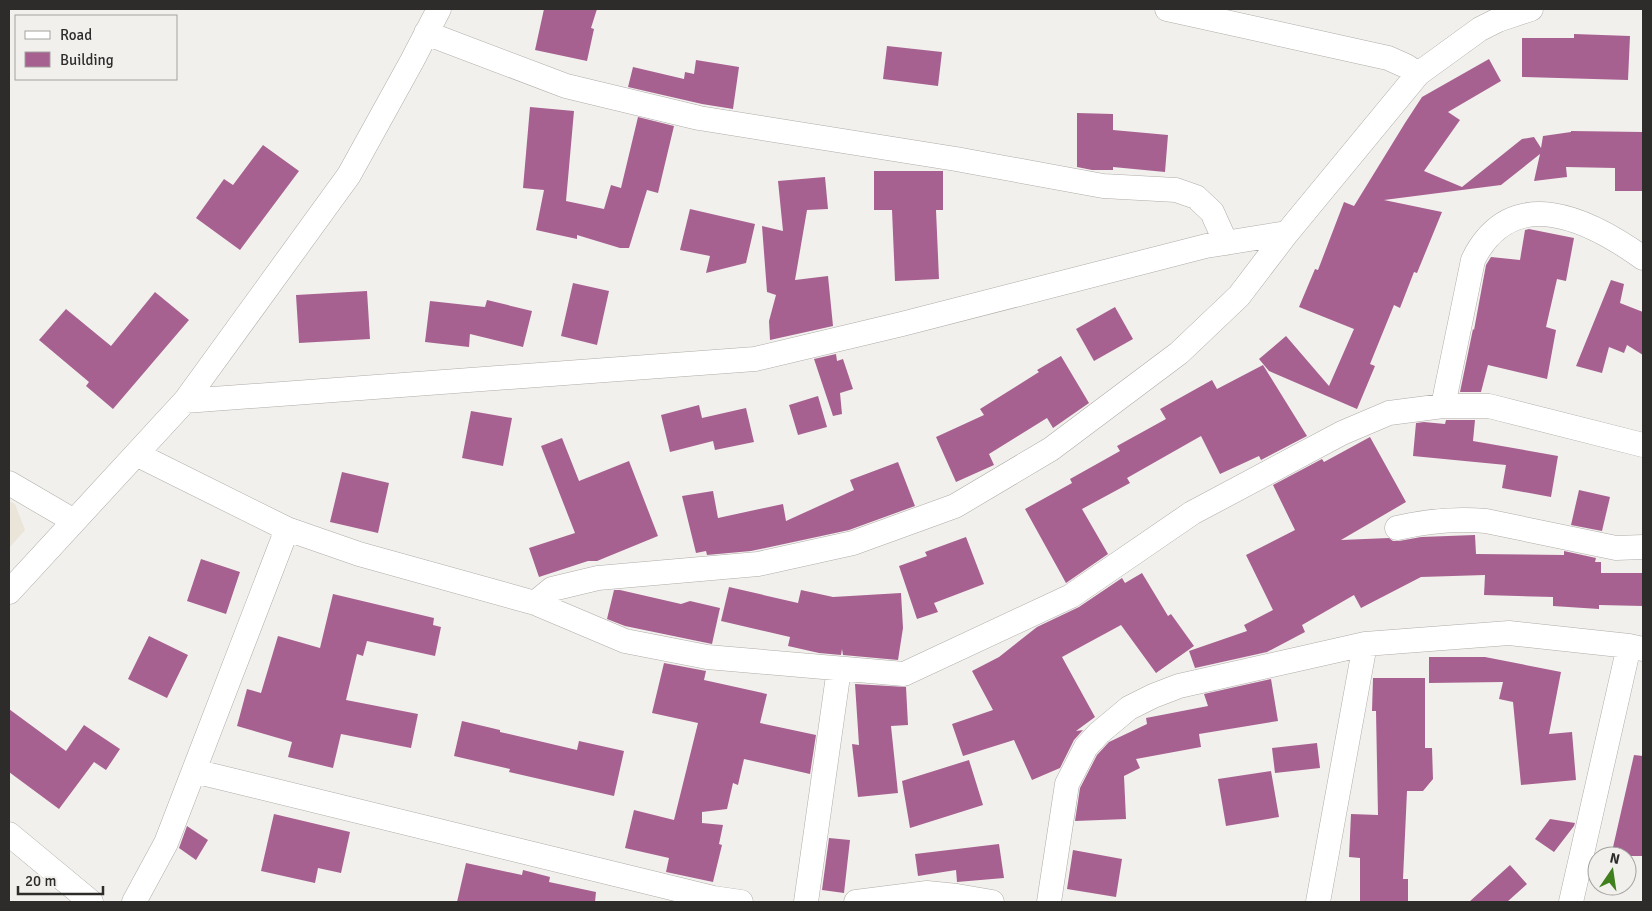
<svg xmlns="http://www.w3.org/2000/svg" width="1652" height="911" viewBox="0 0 1652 911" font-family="Signika,sans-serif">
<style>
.built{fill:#eae4d9}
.building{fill:#a76191}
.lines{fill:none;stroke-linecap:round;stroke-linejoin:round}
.minor-casing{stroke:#afaca9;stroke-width:25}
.minor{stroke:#fff;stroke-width:24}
</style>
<rect width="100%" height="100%" fill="#f2f0ec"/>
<!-- built -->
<path class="built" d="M 9,501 L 15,504 L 25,530 L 9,548 Z"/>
<!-- building -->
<path class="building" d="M 544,9 L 597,9 L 591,28 L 594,29 L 587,61 L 535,50 Z
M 1574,34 L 1630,36 L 1628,80 L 1522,77 L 1522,38 L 1574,38 Z
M 887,46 L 942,52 L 938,86 L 883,79 Z
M 1489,59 L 1501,81 L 1448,112 L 1460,120 L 1424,171 L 1462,187 L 1522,139 L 1534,137 L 1541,148 L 1543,136 L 1571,132 L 1571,131 L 1643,132 L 1643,191 L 1615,191 L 1615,168 L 1566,167 L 1567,177 L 1534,181 L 1540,154 L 1501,185 L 1384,200 L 1442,212 L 1417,273 L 1414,272 L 1400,308 L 1394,305 L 1370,364 L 1375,366 L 1357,409 L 1269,371 L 1259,359 L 1286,336 L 1329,386 L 1354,329 L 1299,307 L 1315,269 L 1318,270 L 1344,202 L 1354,206 L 1405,123 L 1422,97 Z
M 696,60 L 739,67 L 733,109 L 702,104 L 628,87 L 633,67 L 684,79 L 685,72 L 694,74 Z
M 530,107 L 574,111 L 566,201 L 604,209 L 611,185 L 621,188 L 638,117 L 674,126 L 658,193 L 647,190 L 629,248 L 620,248 L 577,235 L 577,239 L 536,230 L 544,190 L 523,188 Z
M 1077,113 L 1113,114 L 1113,130 L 1168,135 L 1165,172 L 1113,167 L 1113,170 L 1092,170 L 1077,167 Z
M 263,145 L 299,171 L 240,250 L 196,218 L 224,179 L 233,185 Z
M 874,171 L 943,171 L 943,210 L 936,210 L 939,279 L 895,281 L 892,210 L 874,210 Z
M 825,177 L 828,209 L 807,210 L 795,280 L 828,276 L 833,326 L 770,340 L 769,321 L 776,295 L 767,292 L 762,226 L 783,231 L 778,181 Z
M 690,209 L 755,224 L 746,263 L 706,273 L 710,256 L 680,250 Z
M 1529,229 L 1574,238 L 1566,281 L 1557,279 L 1546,327 L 1556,330 L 1547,379 L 1488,365 L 1481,392 L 1460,392 L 1473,329 L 1474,330 L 1486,265 L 1491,257 L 1520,260 L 1525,230 Z
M 1611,280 L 1624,284 L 1620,303 L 1643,312 L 1643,355 L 1627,345 L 1624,353 L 1609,347 L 1602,373 L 1576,366 Z
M 573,283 L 609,291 L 597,345 L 561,336 Z
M 367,291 L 370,339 L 299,343 L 296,295 Z
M 155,292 L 189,320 L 113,409 L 86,386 L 89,382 L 39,340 L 66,309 L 111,346 Z
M 487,300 L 532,311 L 523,347 L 470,334 L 469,347 L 425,342 L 430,301 L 485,307 Z
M 1115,307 L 1133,339 L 1094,361 L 1076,329 Z
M 836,354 L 837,361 L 843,359 L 853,389 L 840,393 L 842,414 L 833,416 L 814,359 Z
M 1061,356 L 1089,403 L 1053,428 L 1047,418 L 989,454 L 994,465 L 956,482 L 936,437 L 984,415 L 980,409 L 1039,372 L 1037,370 Z
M 1263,365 L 1307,436 L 1261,460 L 1259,456 L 1220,474 L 1201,436 L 1127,478 L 1130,483 L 1082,509 L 1108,554 L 1066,583 L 1025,509 L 1072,483 L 1070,479 L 1120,451 L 1117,446 L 1166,419 L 1160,409 L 1212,380 L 1217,389 Z
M 818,396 L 827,427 L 798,435 L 789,405 Z
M 699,405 L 702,418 L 746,408 L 754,442 L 715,450 L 713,441 L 670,452 L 661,415 Z
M 471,411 L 512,418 L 503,466 L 462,458 Z
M 1446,420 L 1475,420 L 1473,441 L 1558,456 L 1551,497 L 1502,488 L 1506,465 L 1413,456 L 1416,423 L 1424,422 L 1445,424 Z
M 1370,437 L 1406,502 L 1341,540 L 1389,538 L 1393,541 L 1399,541 L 1421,537 L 1475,535 L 1476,554 L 1564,555 L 1564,551 L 1596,558 L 1595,562 L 1601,562 L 1601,573 L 1643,573 L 1643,606 L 1599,605 L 1599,609 L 1553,606 L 1553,597 L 1484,595 L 1485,575 L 1421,577 L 1361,608 L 1354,595 L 1302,625 L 1305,632 L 1267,652 L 1195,668 L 1189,651 L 1247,631 L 1244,625 L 1273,610 L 1246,555 L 1295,530 L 1273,485 L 1322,459 L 1324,462 Z
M 562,438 L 579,481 L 629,461 L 658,536 L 597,561 L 588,561 L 539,577 L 529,548 L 575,533 L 541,446 Z
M 898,462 L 915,506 L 849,530 L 826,535 L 751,551 L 707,555 L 706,551 L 696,553 L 682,496 L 713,491 L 718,518 L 783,504 L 786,521 L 854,490 L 850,480 Z
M 342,472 L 389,483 L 378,533 L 330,522 Z
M 1579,490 L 1610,497 L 1602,531 L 1571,525 Z
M 966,537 L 984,584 L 934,603 L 938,612 L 917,619 L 899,566 L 927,556 L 925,552 Z
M 201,559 L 240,572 L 226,614 L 187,601 Z
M 1142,573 L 1168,616 L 1171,614 L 1194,646 L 1156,673 L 1121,625 L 1062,657 L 1095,717 L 1076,731 L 1083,730 L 1074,740 L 1060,768 L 1032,780 L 1014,740 L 963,756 L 952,724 L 993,710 L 972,671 L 999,657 L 1037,627 L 1079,607 L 1122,578 L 1125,583 Z
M 729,587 L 798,603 L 801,590 L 833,597 L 901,593 L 903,628 L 898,660 L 843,655 L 842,649 L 841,655 L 819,653 L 788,646 L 790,637 L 721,621 Z
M 614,590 L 620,590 L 681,604 L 690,601 L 720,608 L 712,644 L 625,626 L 607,619 Z
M 333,594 L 434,618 L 433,625 L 441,627 L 435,656 L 367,641 L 363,656 L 357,654 L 346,700 L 418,714 L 411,748 L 341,734 L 333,768 L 288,757 L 292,742 L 237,726 L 247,689 L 261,693 L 278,636 L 320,648 Z
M 149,636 L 188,655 L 167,698 L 128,679 Z
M 1429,657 L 1485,657 L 1561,672 L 1549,734 L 1572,732 L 1576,780 L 1521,785 L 1513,702 L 1499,699 L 1503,682 L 1429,683 Z
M 664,663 L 706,671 L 704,680 L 767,694 L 760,723 L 816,735 L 810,774 L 744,759 L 738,785 L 733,783 L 727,809 L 702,812 L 702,823 L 723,825 L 719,844 L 722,845 L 713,882 L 666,872 L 669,858 L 625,848 L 634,810 L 674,820 L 698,723 L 652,713 Z
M 1373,678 L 1425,678 L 1425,748 L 1432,748 L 1433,779 L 1423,791 L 1407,791 L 1403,879 L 1408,879 L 1408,902 L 1360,902 L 1360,858 L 1349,857 L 1351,814 L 1378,815 L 1376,711 L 1372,711 Z
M 1271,679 L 1278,721 L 1199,734 L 1201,747 L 1136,759 L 1140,768 L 1124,776 L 1126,819 L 1075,821 L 1080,788 L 1097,755 L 1109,742 L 1147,724 L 1146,718 L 1208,706 L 1204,694 Z
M 855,684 L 906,687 L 908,725 L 891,726 L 898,793 L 858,797 L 852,744 L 859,745 Z
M 9,709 L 66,751 L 84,725 L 120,749 L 106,770 L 94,762 L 59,809 L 9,772 Z
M 462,721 L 500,730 L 500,732 L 577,750 L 579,741 L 624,751 L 614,796 L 509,772 L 510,769 L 454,756 Z
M 1317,743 L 1320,768 L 1275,773 L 1272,748 Z
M 1634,755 L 1643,756 L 1643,856 L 1611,856 Z
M 969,760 L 983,805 L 910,828 L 902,781 Z
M 1271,771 L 1279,817 L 1226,826 L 1218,779 Z
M 274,814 L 350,832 L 341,873 L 318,868 L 315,883 L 261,871 Z
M 1550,819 L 1575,823 L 1574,826 L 1554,852 L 1535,839 Z
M 187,826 L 208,840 L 196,860 L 179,848 Z
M 829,838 L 850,840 L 844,893 L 822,890 Z
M 999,844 L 1004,878 L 957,882 L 956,870 L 918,876 L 915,854 Z
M 1073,850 L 1122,859 L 1116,897 L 1067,889 Z
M 466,863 L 522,875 L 523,870 L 550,877 L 549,882 L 596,892 L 595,902 L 457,902 Z
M 1510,865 L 1527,884 L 1507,902 L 1469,902 Z"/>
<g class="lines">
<defs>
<path id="minor" d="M 1167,9 L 1388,58 L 1406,66 L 1418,74
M 426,33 L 566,86 L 699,118 L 956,159 L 1103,186 L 1176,190 L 1196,197 L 1212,212 L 1226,243
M 185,401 L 755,359 L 902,324 L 1206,246 L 1287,233 L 1418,74 L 1480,29 L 1498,20 L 1531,9
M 1443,406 L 1473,260 C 1512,181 1590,220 1643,258
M 136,454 L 287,529 L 359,554 L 535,603 L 625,641 L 707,657 L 904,674 L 1071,596 L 1192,513 L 1342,433 L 1389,413 L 1443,406 L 1489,406 L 1643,445
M 9,483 L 74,521
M 1397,528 C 1427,521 1455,518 1486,521 L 1616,548 L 1643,547
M 9,592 L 185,401 L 349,175 L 412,61 L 439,9
M 535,603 L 552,589 L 598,578 L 758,564 L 853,543 L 955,506 L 1051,449 L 1179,353 L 1239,296 L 1287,233
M 194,771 L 713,898 L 741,902
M 9,834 L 91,902
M 134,902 L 166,843 L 287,529
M 806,902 L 839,669
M 856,902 L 927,893 L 957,896 L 992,902
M 1049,902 L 1067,784 L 1086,747 L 1099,733 L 1129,708 L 1153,696 L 1179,686 L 1365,644 L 1509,633 L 1629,646 L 1643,649
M 1318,902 L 1365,644
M 1571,902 L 1629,646"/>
</defs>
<!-- minor casing -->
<use href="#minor" class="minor-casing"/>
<!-- minor -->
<use href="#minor" class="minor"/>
</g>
<!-- border -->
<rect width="1652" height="911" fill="none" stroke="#2d2c2b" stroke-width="20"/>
<!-- legend -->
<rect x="15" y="15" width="162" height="65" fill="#f2f0ec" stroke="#a3a29f"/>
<rect x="25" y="31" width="25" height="8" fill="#ffffff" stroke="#a3a29f"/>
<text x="60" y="40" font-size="15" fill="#2d2c2b">Road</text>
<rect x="25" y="52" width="25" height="15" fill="#a76191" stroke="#a3a29f"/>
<text x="60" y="65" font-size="15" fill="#2d2c2b">Building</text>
<!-- north arrow -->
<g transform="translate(1612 871) rotate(13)"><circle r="24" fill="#f2f0ec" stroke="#a3a29f"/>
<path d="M0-4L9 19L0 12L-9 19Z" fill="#407f1d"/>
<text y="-8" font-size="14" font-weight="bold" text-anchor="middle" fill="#2d2c2b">N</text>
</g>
<!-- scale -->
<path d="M18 886v8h85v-8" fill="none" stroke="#2d2c2b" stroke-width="2.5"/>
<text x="25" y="886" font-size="15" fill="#2d2c2b" stroke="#f2f0ec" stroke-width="4" paint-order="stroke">20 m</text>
</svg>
